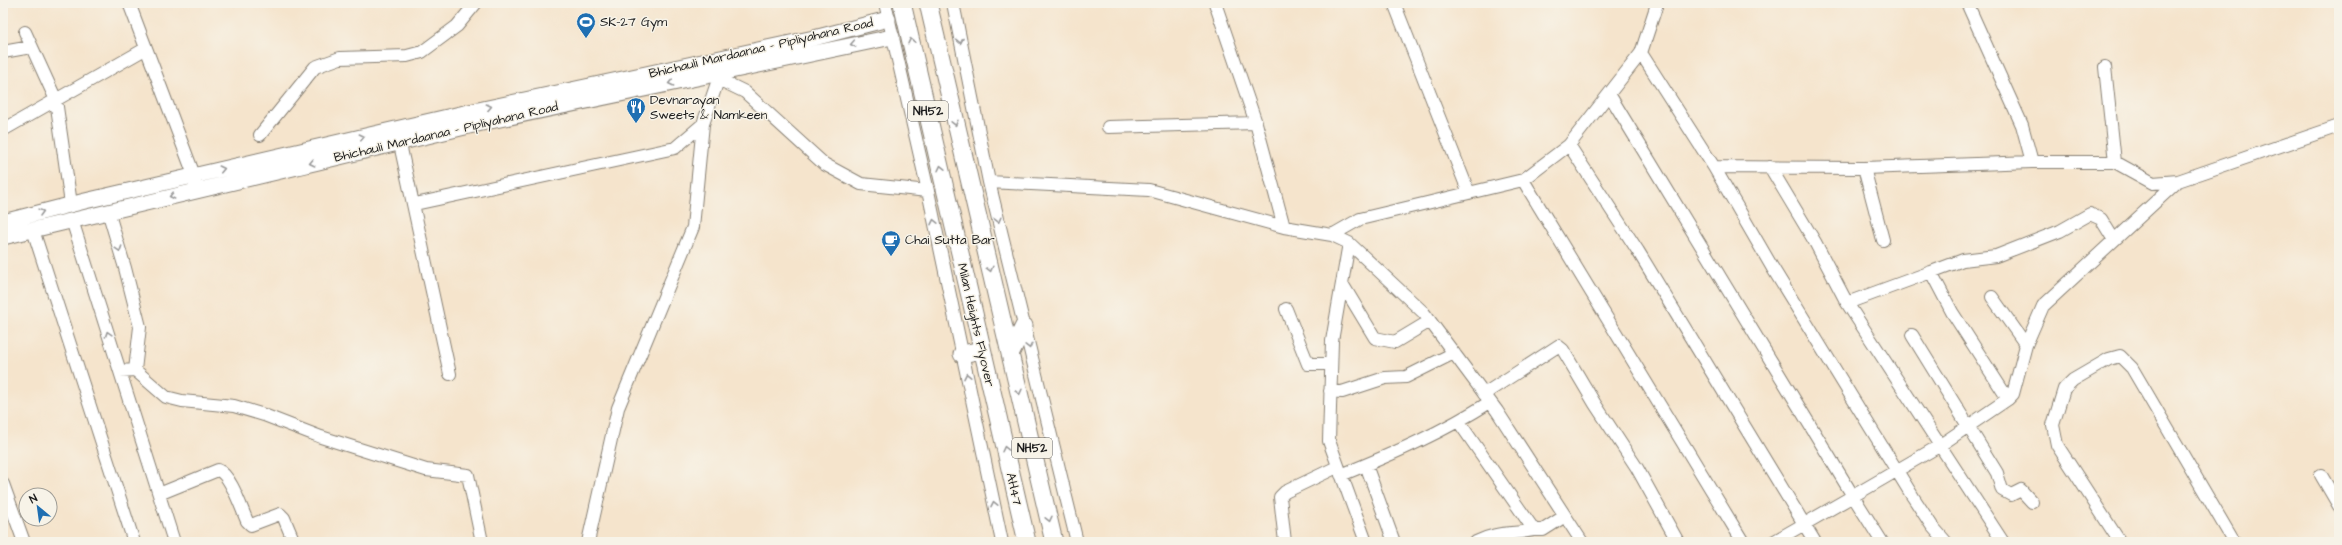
<svg xmlns="http://www.w3.org/2000/svg" width="2342" height="545" viewBox="0 0 2342 545" font-family="'Architects Daughter',sans-serif">
<style>
.lines{fill:none;stroke-linecap:round;stroke-linejoin:round}
.minor-casing{stroke:#888074;stroke-width:14}
.major-casing{stroke:#888074;stroke-width:17}
.highway-casing{stroke:#888074;stroke-width:19}
.minor{stroke:#fff;stroke-width:12}
.major{stroke:#fff;stroke-width:15}
.highway{stroke:#fff;stroke-width:17}
.oneway{stroke:#999}
.labels{text-anchor:middle;dominant-baseline:central;stroke-width:3;stroke-linejoin:round;paint-order:stroke}
.shield{fill:#f7f3e8;stroke:#5e5c59;stroke-width:1}
.shield-label{font-size:12px;font-weight:bold;fill:#1c1c1c}
.poi-label{font-size:13px;fill:#1c1c1c;stroke:#f7f3e8;text-anchor:start}
.street-label{font-size:13px;fill:#1c1c1c;stroke:#f7f3e8}
</style>
<rect width="100%" height="100%" fill="#f7f3e8"/>
<filter id="ink" filterUnits="userSpaceOnUse"><feTurbulence type="fractalNoise" baseFrequency=".025" numOctaves="2"/><feDisplacementMap in="SourceGraphic" scale="8" xChannelSelector="R" yChannelSelector="G"/><feConvolveMatrix kernelMatrix="1 2 1 2 8 2 1 2 1" color-interpolation-filters="sRGB"/></filter>
<filter id="wash" filterUnits="userSpaceOnUse"><feTurbulence type="fractalNoise" baseFrequency=".012" numOctaves="4" result="noise"/><feDisplacementMap in="SourceGraphic" scale="16" xChannelSelector="R" yChannelSelector="G"/><feGaussianBlur stdDeviation="0.9" result="paint"/><feColorMatrix in="noise" values="0 0 0 0 0 0 0 0 0 0 0 0 0 0 0 0 0 1.4 0 .05"/><feComposite in="paint" operator="in"/></filter>
<g filter="url(#wash)">
<rect width="100%" height="100%" fill="#f5e4cc"/>
</g>
<g filter="url(#ink)">
<g class="lines">
<defs>
<path id="minor" d="M 129,3 L 194,175 L 195,184
M 885,3 L 928,191 L 1002,542
M 953,3 L 989,182 L 1077,542
M 1215,3 L 1256,123 L 1284,227
M 1394,3 L 1469,193
M 1967,3 L 2022,125 L 2032,162
M 25,32 L 56,100 L 71,204
M 3,52 L 31,47
M 1641,53 L 1714,167 L 1864,168 L 2032,162 L 2115,162 L 2153,183 L 2178,181 L 2339,126
M 2105,67 L 2115,162
M 712,76 L 745,92 L 824,164 L 861,184 L 928,191
M 1609,94 L 1853,496 L 1773,542
M 1108,127 L 1256,123
M 3,130 L 145,49
M 260,135 L 315,67 L 340,58 L 407,56 L 422,52 L 457,26 L 476,3
M 398,135 L 450,374
M 1569,145 L 1638,251 L 1815,542
M 1714,167 L 1772,267 L 1913,497 L 1932,526 L 1946,542
M 1770,167 L 1815,242 L 1847,303 L 2003,542
M 1864,168 L 1883,240
M 1523,180 L 1743,542
M 989,182 L 1149,190 L 1284,227 L 1332,235 L 1349,243 L 1424,313 L 1497,411 L 1582,542
M 415,204 L 675,148 L 703,124
M 108,211 L 125,268 L 140,327 L 135,370
M 72,220 L 174,542
M 33,230 L 134,542
M 1332,235 L 1360,219 L 1523,180 L 1569,145 L 1641,53 L 1656,7 L 1655,3
M 1349,243 L 1332,341 L 1329,441 L 1366,542
M 1931,272 L 1963,260 L 1996,256 L 2060,231 L 2090,214 L 2101,219 L 2114,240
M 1343,285 L 1375,338 L 1395,342 L 1430,321
M 1992,297 L 2026,345
M 1847,303 L 1931,272 L 1952,312 L 2008,399
M 1286,309 L 1308,364 L 1331,364
M 1912,335 L 1997,473 L 2002,490 L 2011,495 L 2021,490 L 2032,502
M 120,371 L 135,370 L 166,397 L 182,401 L 234,406 L 264,415 L 321,437 L 426,470 L 468,475 L 482,542
M 1330,391 L 1342,392 L 1385,378 L 1406,377 L 1454,353
M 1484,394 L 1558,346 L 1563,350 L 1595,404 L 1637,468 L 1678,542
M 1459,422 L 1534,530 C 1512,535 1497,531 1476,542
M 1366,465 L 1394,542
M 1341,475 C 1393,454 1443,432 1490,402
M 2321,475 L 2339,506
M 3,484 L 24,542
M 159,494 L 218,470 C 231,475 241,508 247,521 L 251,525 L 280,514 L 284,518 L 294,542
M 1534,530 L 1543,530 L 1565,516
M 588,542 L 618,408 L 693,227 L 703,124 L 718,80
M 1285,542 L 1280,497 L 1285,492 L 1337,467
M 1882,542 L 1853,496 L 1939,446 L 2008,399 L 2013,394 L 2026,345 L 2043,306 L 2178,181
M 2120,542 L 2057,445 L 2053,425 L 2064,389 L 2073,380 L 2109,359 L 2120,356 L 2132,368 L 2234,542"/>
<path id="major" d="M 3,222 L 85,201 L 469,112 L 814,38 L 888,19
M 3,237 L 486,122 L 892,37"/>
<path id="highway" d="M 902,3 L 1027,542
M 928,3 L 1054,542
M 962,354 L 982,350
M 1010,354 L 1024,326"/>
</defs>
<!-- minor casing -->
<use href="#minor" class="minor-casing"/>
<!-- major casing -->
<use href="#major" class="major-casing"/>
<!-- highway casing -->
<use href="#highway" class="highway-casing"/>
<!-- minor -->
<use href="#minor" class="minor"/>
<!-- major -->
<use href="#major" class="major"/>
<!-- highway -->
<use href="#highway" class="highway"/>
</g>
<!-- one-way arrows -->
<defs><path id="oneway-chevron" d="M-2-3.5L2.5 0L-2 3.5" fill="none" stroke-width="1.6" stroke-linecap="round" stroke-linejoin="round"/></defs>
<g class="oneway">
<use href="#oneway-chevron" transform="translate(911 41) rotate(-103)"/>
<use href="#oneway-chevron" transform="translate(960 41) rotate(80)"/>
<use href="#oneway-chevron" transform="translate(853 44) rotate(169)"/>
<use href="#oneway-chevron" transform="translate(671 83) rotate(168)"/>
<use href="#oneway-chevron" transform="translate(489 107) rotate(-12)"/>
<use href="#oneway-chevron" transform="translate(955 123) rotate(77)"/>
<use href="#oneway-chevron" transform="translate(362 137) rotate(-13)"/>
<use href="#oneway-chevron" transform="translate(312 163) rotate(167)"/>
<use href="#oneway-chevron" transform="translate(941 168) rotate(-103)"/>
<use href="#oneway-chevron" transform="translate(222 169) rotate(-13)"/>
<use href="#oneway-chevron" transform="translate(172 196) rotate(167)"/>
<use href="#oneway-chevron" transform="translate(41 212) rotate(-15)"/>
<use href="#oneway-chevron" transform="translate(998 220) rotate(76)"/>
<use href="#oneway-chevron" transform="translate(934 222) rotate(-102)"/>
<use href="#oneway-chevron" transform="translate(119 249) rotate(72)"/>
<use href="#oneway-chevron" transform="translate(990 269) rotate(76)"/>
<use href="#oneway-chevron" transform="translate(108 334) rotate(-108)"/>
<use href="#oneway-chevron" transform="translate(1029 346) rotate(76)"/>
<use href="#oneway-chevron" transform="translate(967 376) rotate(-102)"/>
<use href="#oneway-chevron" transform="translate(1019 392) rotate(77)"/>
<use href="#oneway-chevron" transform="translate(1005 449) rotate(-103)"/>
<use href="#oneway-chevron" transform="translate(994 504) rotate(-102)"/>
<use href="#oneway-chevron" transform="translate(1049 519) rotate(77)"/>
</g>
</g>
<!-- icons -->
<defs>
<symbol id="stadium-pin" viewBox="-11 -11 22 30"><path d="M0 17L-7.5 6A9.5 9.5 0 1 1 7.5 6Z" fill="#1f6fb2" stroke="#f7f3e8"/><path d="M0-5a6.5 5 0 1 0 0 10a6.5 5 0 1 0 0-10ZM-3.5-1.8h7v3.6h-7Z" fill="#fff"/></symbol>
<symbol id="restaurant-pin" viewBox="-11 -11 22 30"><path d="M0 17L-7.5 6A9.5 9.5 0 1 1 7.5 6Z" fill="#1f6fb2" stroke="#f7f3e8"/><path d="M-5-6h1v4h1v-4h1v4h1v-4h1v5L-1.5 .5V6h-2V.5L-5-1ZM5-6V6H3V1.5H1.5Q1.5-4 5-6Z" fill="#fff"/></symbol>
<symbol id="cafe-pin" viewBox="-11 -11 22 30"><path d="M0 17L-7.5 6A9.5 9.5 0 1 1 7.5 6Z" fill="#1f6fb2" stroke="#f7f3e8"/><path d="M-5.5-4.5H6V0H3Q3 3.5 0 3.5H-2.5Q-5.5 3.5-5.5 0ZM3-3.2v2h1.7v-2ZM-6 4.5H4V6H-6Z" fill="#fff"/></symbol>
</defs>
<g fill-rule="evenodd">
<use href="#stadium-pin" x="575" y="11" width="22" height="30"/>
<use href="#restaurant-pin" x="625" y="96" width="22" height="30"/>
<use href="#cafe-pin" x="880" y="229" width="22" height="30"/>
</g>
<g class="labels">
<!-- shield labels -->
<g class="shield">
<rect x="908" y="101" width="40" height="20" rx="3"/>
<rect x="1012" y="438" width="40" height="20" rx="3"/>
</g>
<g class="shield-label">
<text x="928" y="111">NH52</text>
<text x="1032" y="448">NH52</text>
</g>
<!-- poi labels -->
<g class="poi-label">
<text x="600" y="22">SK-27 Gym</text>
<text x="650" y="100">Devnarayan<tspan x="650" dy="15">Sweets &amp; Namkeen</tspan></text>
<text x="905" y="240">Chai Sutta Bar</text>
</g>
<!-- street labels -->
<g class="street-label">
<text transform="translate(761 48) rotate(-13)">Bhichauli Mardaanaa - Pipliyahana Road</text>
<text transform="translate(446 132) rotate(-13)">Bhichauli Mardaanaa - Pipliyahana Road</text>
<text transform="translate(976 325) rotate(77)">Milan Heights Flyover</text>
<text transform="translate(1014 489) rotate(77)">AH47</text>
</g>
</g>
<!-- margin -->
<rect width="2342" height="545" fill="none" stroke="#f7f3e8" stroke-width="16"/>
<!-- north arrow -->
<g transform="translate(38 507) rotate(331)"><circle r="19" fill="#f7f3e8" stroke="#9f9d96"/>
<path d="M0-3L7 15L0 10L-7 15Z" fill="#1f6fb2"/>
<text y="-6" font-size="11" font-weight="bold" text-anchor="middle" fill="#1c1c1c">N</text>
</g>
</svg>
